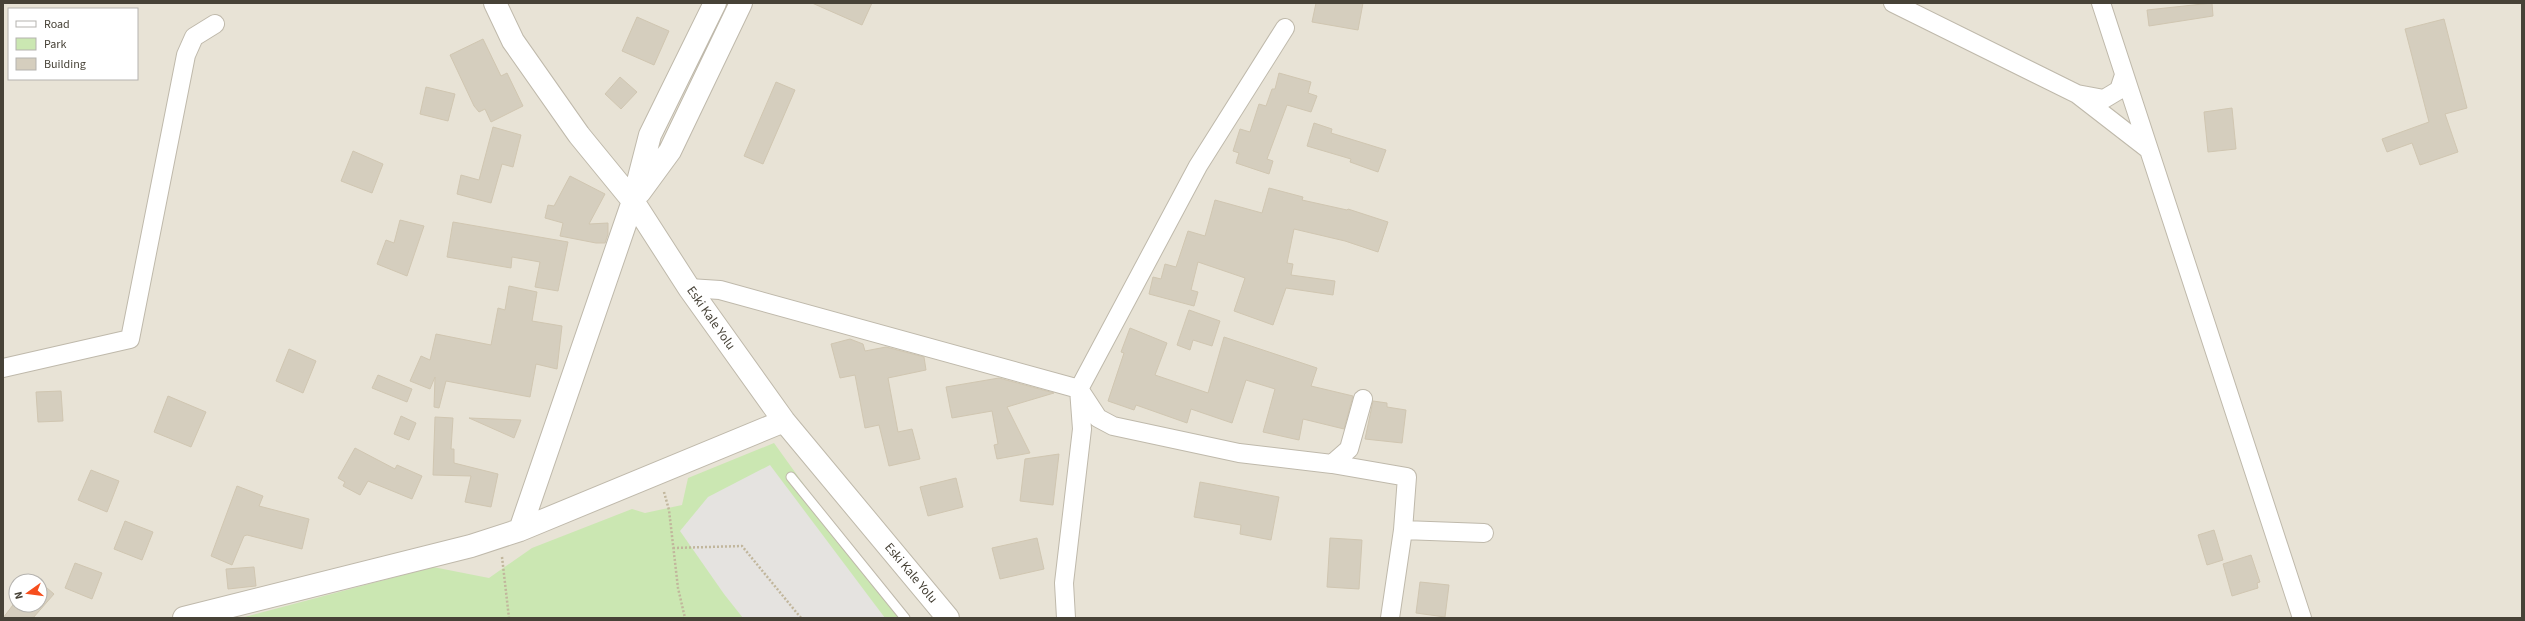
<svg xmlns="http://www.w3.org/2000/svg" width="2525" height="621" viewBox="0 0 2525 621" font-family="'Source Sans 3',sans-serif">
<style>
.residential{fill:#e8e3d6;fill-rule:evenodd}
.green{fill:#cbe7b2}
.parking{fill:#e5e3e0}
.building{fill:#d5cebe;stroke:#d0c6b1}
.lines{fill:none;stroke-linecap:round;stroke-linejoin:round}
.service-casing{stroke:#bfb9ab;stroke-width:11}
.minor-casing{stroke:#bfb9ab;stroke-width:20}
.tertiary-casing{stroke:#bfb9ab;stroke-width:24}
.path{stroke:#c1b69c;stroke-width:2.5;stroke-dasharray:2 2;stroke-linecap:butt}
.service{stroke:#fff;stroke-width:9}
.minor{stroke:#fff;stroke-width:18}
.tertiary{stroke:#fff;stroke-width:22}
.labels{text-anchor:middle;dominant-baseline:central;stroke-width:3;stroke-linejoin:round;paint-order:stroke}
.street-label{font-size:13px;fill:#474237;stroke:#fff}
</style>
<rect width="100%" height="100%" fill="#f4f1e8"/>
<!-- residential -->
<path class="residential" d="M 3,3 L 2522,3 L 2522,618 L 3,618 ZM 9,9 L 137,9 L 137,79 L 9,79 ZM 16,581 L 40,581 L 40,605 L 16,605 Z"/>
<!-- green -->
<path class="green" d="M 774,443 L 900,618 L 241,618 L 433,567 L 489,578 L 532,548 L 632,509 L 645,513 L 682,505 L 688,478 Z"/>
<!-- parking -->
<path class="parking" d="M 770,465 L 885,618 L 743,618 L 724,594 L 680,531 L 708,497 Z"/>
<!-- building -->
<path class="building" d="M 812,3 L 872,3 L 862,25 Z
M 1316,3 L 1363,3 L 1358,30 L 1312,22 Z
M 2212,3 L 2213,16 L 2149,26 L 2147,10 Z
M 637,17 L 669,31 L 654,65 L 622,51 Z
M 2444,19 L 2467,108 L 2445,114 L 2458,152 L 2420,165 L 2412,143 L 2387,152 L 2382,139 L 2429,122 L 2405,29 Z
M 483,39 L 501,76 L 507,73 L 523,106 L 491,122 L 485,109 L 479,112 L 474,106 L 450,55 Z
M 1279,73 L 1311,82 L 1308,93 L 1317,96 L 1311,112 L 1287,105 L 1267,159 L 1273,161 L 1269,174 L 1236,163 L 1239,153 L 1233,151 L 1240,129 L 1250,132 L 1259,104 L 1266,106 L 1272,89 L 1275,89 Z
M 620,77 L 637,92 L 621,109 L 605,94 Z
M 776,82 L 795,90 L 763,164 L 744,156 Z
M 426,87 L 455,94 L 448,121 L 420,114 Z
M 2232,108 L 2236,149 L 2208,152 L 2204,112 Z
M 1314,123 L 1332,129 L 1331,133 L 1386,150 L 1378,172 L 1350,162 L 1351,159 L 1307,146 Z
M 493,127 L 521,135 L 513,167 L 502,164 L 491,203 L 457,194 L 461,175 L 479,180 Z
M 353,151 L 383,164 L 372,193 L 341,181 Z
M 570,176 L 605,194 L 589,224 L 608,223 L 608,234 L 605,243 L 596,243 L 560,236 L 563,223 L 545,218 L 548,205 L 554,206 Z
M 1269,188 L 1303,197 L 1302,200 L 1347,210 L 1348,209 L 1388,222 L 1378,252 L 1345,241 L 1294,229 L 1287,263 L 1293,264 L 1291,275 L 1335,281 L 1333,295 L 1286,288 L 1273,325 L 1234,311 L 1245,278 L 1198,262 L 1191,290 L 1198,292 L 1194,306 L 1149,294 L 1153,277 L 1161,279 L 1165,264 L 1176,267 L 1188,231 L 1205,236 L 1215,200 L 1262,213 Z
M 400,220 L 424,226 L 407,276 L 377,264 L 386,240 L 394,243 Z
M 453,222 L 568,242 L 558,291 L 535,287 L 540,262 L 512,257 L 511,268 L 447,257 Z
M 509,286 L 537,292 L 532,321 L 562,326 L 557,369 L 536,364 L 530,397 L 446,381 L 439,408 L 434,407 L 435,377 L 430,389 L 410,381 L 421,356 L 430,360 L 436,334 L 491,345 L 498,308 L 505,310 Z
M 1189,310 L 1220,321 L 1212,346 L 1193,340 L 1190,350 L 1177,345 Z
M 1130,328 L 1167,343 L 1155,375 L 1208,393 L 1224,337 L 1317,368 L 1311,386 L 1353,396 L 1344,429 L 1303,419 L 1299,440 L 1263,432 L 1275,389 L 1246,380 L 1232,423 L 1191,409 L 1187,423 L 1136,405 L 1134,410 L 1108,401 L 1124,353 L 1121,352 Z
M 850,339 L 863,344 L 865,351 L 886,347 L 924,357 L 926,370 L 888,378 L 898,432 L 912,429 L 920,459 L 889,466 L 879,425 L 865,428 L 855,375 L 840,378 L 831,344 Z
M 289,349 L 316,361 L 303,393 L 276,381 Z
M 378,375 L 412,389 L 407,402 L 372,388 Z
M 999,378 L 1054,393 L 1007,407 L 1030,453 L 997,459 L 994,445 L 998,444 L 992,411 L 952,418 L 946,387 Z
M 61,391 L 63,421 L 38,422 L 36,392 Z
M 168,396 L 206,412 L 191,447 L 154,432 Z
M 1373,401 L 1387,403 L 1387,407 L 1406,410 L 1402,443 L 1365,439 Z
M 401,416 L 416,423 L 409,440 L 394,434 Z
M 435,417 L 453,418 L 451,449 L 454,449 L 454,463 L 498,474 L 491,507 L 465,502 L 471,476 L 433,475 Z
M 469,418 L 521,420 L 514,438 Z
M 355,448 L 395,469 L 397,465 L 422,476 L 412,499 L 368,481 L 360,495 L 343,486 L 345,482 L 338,478 Z
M 1059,454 L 1053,505 L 1020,501 L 1025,459 Z
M 91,470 L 119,481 L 107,512 L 78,500 Z
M 956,478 L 963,507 L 928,516 L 920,487 Z
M 1200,482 L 1279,497 L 1271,540 L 1240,534 L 1241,525 L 1194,517 Z
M 237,486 L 263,496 L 259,506 L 309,519 L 302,549 L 247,535 L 244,536 L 232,565 L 211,556 Z
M 125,521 L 153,532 L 142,560 L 114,549 Z
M 2214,530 L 2223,560 L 2207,565 L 2198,535 Z
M 1037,538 L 1044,569 L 1000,579 L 992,548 Z
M 1330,538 L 1362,540 L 1359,589 L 1327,587 Z
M 2251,555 L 2260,582 L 2257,583 L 2258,588 L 2232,596 L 2223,564 Z
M 75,563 L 102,573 L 92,599 L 65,588 Z
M 254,567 L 256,586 L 228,589 L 226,569 Z
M 40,582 L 54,594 L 33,618 L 3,618 L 16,601 L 16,605 L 40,605 Z
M 1420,582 L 1449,585 L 1445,617 L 1416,613 Z"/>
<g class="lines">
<defs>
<path id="service" d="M 791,477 L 905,618"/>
<path id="minor" d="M 1893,3 L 2077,94
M 2101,3 L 2302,618
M 2124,75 L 2119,90 L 2104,99 L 2077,94 L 2148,149
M 689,288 L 720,290 L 1079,389 L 1098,418 L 1113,426 L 1239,453 L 1332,464 L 1349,449 L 1363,399
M 3,368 L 130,339 L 186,55 L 194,37 L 215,24
M 1332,464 L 1407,477 L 1403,530 L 1484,533
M 1066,618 L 1064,583 L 1082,429 L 1079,389 L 1198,166 L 1285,28
M 1390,618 L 1403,530"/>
<path id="tertiary" d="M 495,3 L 513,41 L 579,135 L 633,201 L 689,288 L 784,421 L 948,618
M 640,192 L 670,151 L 741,3
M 520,530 L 633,201 L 650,135 L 715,3
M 184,618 L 471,546 L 520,530 L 784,421"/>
</defs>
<!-- service casing -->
<use href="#service" class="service-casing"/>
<!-- minor casing -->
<use href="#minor" class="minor-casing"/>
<!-- tertiary casing -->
<use href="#tertiary" class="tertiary-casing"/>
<!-- path -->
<path class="path" d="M 664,492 L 669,510 L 678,588 L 685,618
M 673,548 L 742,546 L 801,618
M 502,557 L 509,618"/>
<!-- service -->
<use href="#service" class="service"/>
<!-- minor -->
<use href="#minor" class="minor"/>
<!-- tertiary -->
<use href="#tertiary" class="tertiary"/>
</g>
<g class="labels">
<!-- street labels -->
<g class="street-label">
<text transform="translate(711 318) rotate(55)">Eski Kale Yolu</text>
<text transform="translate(911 573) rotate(50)">Eski Kale Yolu</text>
</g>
</g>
<!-- border -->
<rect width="2525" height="621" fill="none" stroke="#474237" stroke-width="8"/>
<!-- legend -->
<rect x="8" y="8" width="130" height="72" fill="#ffffff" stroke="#b5b3af"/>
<rect x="16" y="21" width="20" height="6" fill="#ffffff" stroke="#b5b3af"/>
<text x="44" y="28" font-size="12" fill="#474237">Road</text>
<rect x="16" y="38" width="20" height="12" fill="#cbe7b2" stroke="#b5b3af"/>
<text x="44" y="48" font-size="12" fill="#474237">Park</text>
<rect x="16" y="58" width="20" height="12" fill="#d5cebe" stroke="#b5b3af"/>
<text x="44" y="68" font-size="12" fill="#474237">Building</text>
<!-- north arrow -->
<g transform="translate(28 593) rotate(256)"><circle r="19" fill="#ffffff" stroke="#b5b3af"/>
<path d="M0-3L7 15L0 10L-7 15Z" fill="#f64e1d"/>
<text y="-6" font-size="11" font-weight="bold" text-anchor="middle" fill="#474237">N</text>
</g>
</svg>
